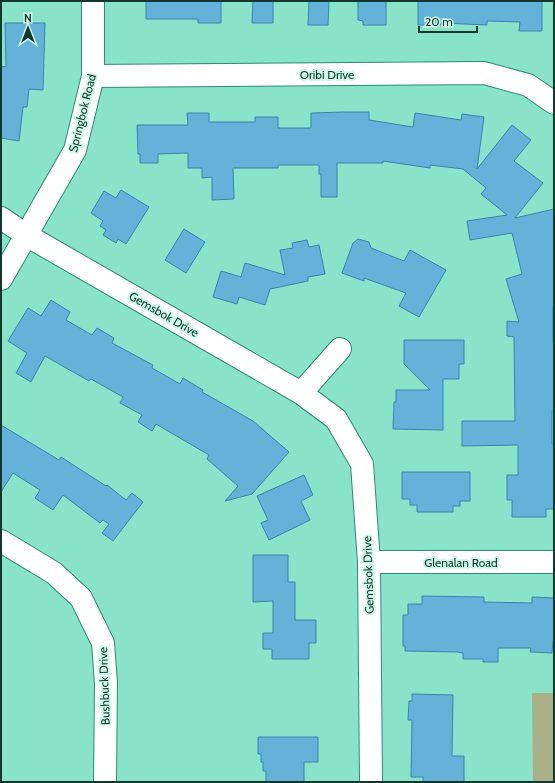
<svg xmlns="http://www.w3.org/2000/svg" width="555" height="783" viewBox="0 0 555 783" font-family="Cabin,sans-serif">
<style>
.green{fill:#acb088}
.building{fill:#64b1d9;stroke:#3786ad}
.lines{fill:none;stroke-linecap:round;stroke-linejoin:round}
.minor-casing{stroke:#2b8c74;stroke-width:24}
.minor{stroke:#fff;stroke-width:22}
.labels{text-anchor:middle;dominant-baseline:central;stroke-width:4;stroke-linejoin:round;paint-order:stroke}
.street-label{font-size:12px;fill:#10382d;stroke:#cffaeb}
</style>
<rect width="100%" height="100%" fill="#88e3c8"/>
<!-- green -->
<path class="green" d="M 532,693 L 554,693 L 554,782 L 533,782 Z"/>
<!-- building -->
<path class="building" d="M 146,1 L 221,1 L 221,23 L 198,23 L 198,19 L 146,19 Z
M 253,1 L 273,1 L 273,23 L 252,23 Z
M 309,1 L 329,1 L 328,25 L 308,25 Z
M 358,1 L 386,1 L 386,25 L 363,25 L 363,21 L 358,20 Z
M 418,1 L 542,1 L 542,31 L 519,31 L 520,22 L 487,21 L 487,25 L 441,23 L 441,25 L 418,25 Z
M 5,23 L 45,23 L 43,90 L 29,89 L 27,107 L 23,107 L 19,141 L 1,138 L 1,66 L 6,67 Z
M 343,112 L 369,112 L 369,120 L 413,127 L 415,113 L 461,120 L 462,114 L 484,117 L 477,169 L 512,125 L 531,140 L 514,161 L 543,183 L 515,218 L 554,209 L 554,306 L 553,307 L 553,342 L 554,342 L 554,411 L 552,411 L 552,444 L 554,444 L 554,509 L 546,509 L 546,517 L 512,517 L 512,500 L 507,500 L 507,475 L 518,475 L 518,445 L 462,446 L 462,421 L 515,421 L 514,337 L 507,336 L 507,321 L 519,322 L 506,279 L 522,274 L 512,233 L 470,240 L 467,221 L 507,215 L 481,194 L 486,188 L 463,169 L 430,165 L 430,168 L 383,161 L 383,163 L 337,163 L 337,197 L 321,197 L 321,174 L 319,174 L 319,165 L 278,165 L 278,168 L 233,168 L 234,199 L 212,200 L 212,177 L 202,178 L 202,168 L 188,168 L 188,153 L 158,154 L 158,163 L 140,163 L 140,154 L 138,154 L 137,125 L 188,125 L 187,113 L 209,113 L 209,122 L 255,122 L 255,117 L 278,117 L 278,128 L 311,128 L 311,113 Z
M 121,190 L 149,207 L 126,244 L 118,239 L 116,243 L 103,235 L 106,230 L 100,226 L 103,221 L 91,213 L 104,191 L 116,198 Z
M 184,229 L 205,242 L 186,273 L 165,260 Z
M 358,239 L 369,242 L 371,248 L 404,261 L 410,250 L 446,270 L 419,317 L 399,306 L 406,293 L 364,278 L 364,281 L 342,273 L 353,243 Z
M 307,240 L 309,247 L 319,245 L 325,274 L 308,277 L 308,281 L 270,289 L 265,305 L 239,297 L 237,304 L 213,297 L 221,271 L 241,277 L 245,263 L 285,275 L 280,250 L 293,248 L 292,243 Z
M 51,300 L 70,312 L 66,320 L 92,335 L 97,328 L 114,338 L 112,343 L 153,365 L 152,368 L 180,384 L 183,378 L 203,390 L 202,392 L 253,421 L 289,452 L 252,494 L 225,501 L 238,486 L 207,459 L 209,455 L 156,424 L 152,431 L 138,422 L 142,415 L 120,403 L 123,397 L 91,379 L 89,381 L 45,356 L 31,382 L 16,373 L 27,353 L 8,341 L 28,308 L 41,316 Z
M 404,340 L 464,340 L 464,364 L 459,364 L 459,379 L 443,379 L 443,430 L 393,429 L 394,402 L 396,402 L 396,390 L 430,390 L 404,364 Z
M 1,425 L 59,460 L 61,457 L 106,486 L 107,485 L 126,500 L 132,493 L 143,502 L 113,541 L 102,533 L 109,524 L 103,520 L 100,523 L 63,495 L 53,510 L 35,498 L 40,490 L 13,473 L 1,492 Z
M 402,472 L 470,472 L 470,501 L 460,501 L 460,506 L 453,506 L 453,512 L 417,512 L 417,505 L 410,505 L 410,499 L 402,499 Z
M 304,475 L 313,495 L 301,501 L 310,520 L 269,540 L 261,523 L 268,520 L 257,496 Z
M 253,555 L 288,555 L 288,582 L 295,582 L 295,620 L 316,620 L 316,643 L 309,643 L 309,659 L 272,659 L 272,649 L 263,649 L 263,633 L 273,633 L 273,601 L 253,602 Z
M 422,596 L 484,597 L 484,602 L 532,603 L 532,597 L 554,598 L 554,641 L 553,641 L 552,653 L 530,652 L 531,648 L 498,648 L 498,662 L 483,662 L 483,659 L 463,659 L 463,653 L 457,652 L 405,651 L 405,646 L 403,646 L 403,615 L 408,615 L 408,604 L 422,604 Z
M 412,694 L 453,695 L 452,756 L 464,756 L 464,782 L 423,782 L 423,777 L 411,777 L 412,720 L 408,720 L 409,701 L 412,701 Z
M 258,737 L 318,737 L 318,762 L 304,762 L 304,782 L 266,782 L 266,771 L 263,771 L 263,762 L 261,762 L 261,754 L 258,754 Z"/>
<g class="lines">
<defs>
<path id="minor" d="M 93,76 L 484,73 L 528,85 L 554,103
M 1,218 L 26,235 L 301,393 L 336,419 L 362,464 L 369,562 L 371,782
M 1,279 L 75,150 L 93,76 L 93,1
M 301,393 L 340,349
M 1,541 L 54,573 L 81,598 L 103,643 L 106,683 L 105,782
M 369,562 L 554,562"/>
</defs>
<!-- minor casing -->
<use href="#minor" class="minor-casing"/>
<!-- minor -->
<use href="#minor" class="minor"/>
</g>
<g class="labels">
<!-- street labels -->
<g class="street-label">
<text x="327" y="74">Oribi Drive</text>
<text transform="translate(82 113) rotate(-76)">Springbok Road</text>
<text transform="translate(164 314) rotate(30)">Gemsbok Drive</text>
<text x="461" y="562">Glenalan Road</text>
<text transform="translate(368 575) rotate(-92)">Gemsbok Drive</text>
<text transform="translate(104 686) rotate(-92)">Bushbuck Drive</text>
</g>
</g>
<!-- border -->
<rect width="555" height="783" fill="none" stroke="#10382d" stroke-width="4"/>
<!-- north arrow -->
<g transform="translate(28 28)" stroke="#cffaeb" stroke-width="3" paint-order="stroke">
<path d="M0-3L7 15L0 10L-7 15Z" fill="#10382d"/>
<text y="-6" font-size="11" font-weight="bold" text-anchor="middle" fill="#10382d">N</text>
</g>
<!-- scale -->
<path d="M419 26v6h58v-6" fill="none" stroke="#10382d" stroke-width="2"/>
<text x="425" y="26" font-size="12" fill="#10382d" stroke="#cffaeb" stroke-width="3" paint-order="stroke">20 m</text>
</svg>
